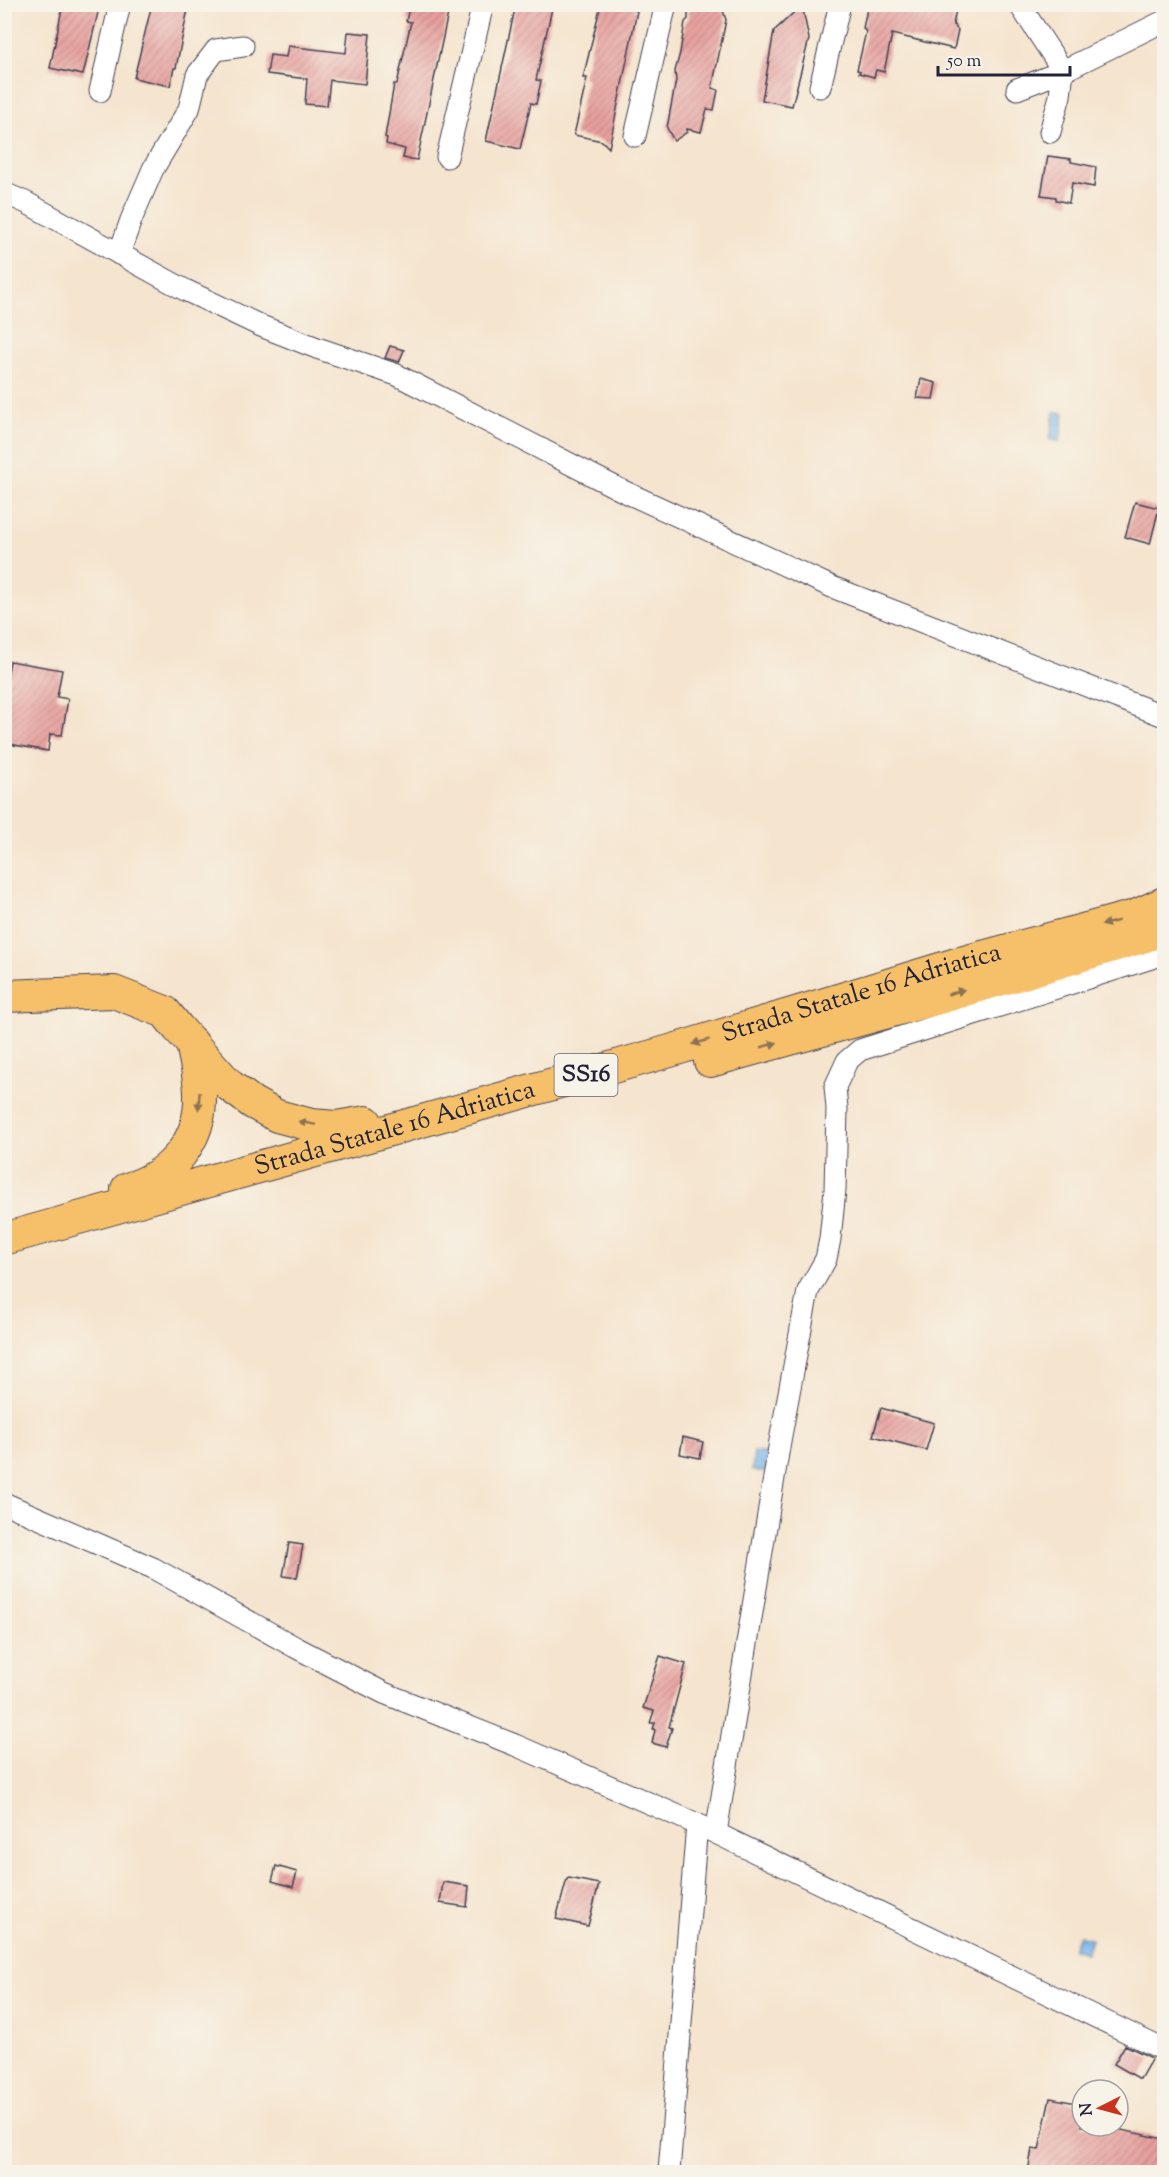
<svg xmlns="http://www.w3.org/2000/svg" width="1169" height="2177" viewBox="0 0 1169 2177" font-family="'Sorts Mill Goudy',serif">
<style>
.water{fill:#77b4e9;stroke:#4c6b92;stroke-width:1.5}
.building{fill:url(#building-hatch)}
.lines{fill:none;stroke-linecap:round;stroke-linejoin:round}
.minor-casing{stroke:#423f51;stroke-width:23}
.highway-casing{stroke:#423f51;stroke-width:34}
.minor{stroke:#fff;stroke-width:21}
.highway{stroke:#f6c06b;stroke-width:32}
.oneway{fill:#8c7153}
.labels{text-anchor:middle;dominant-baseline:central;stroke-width:5;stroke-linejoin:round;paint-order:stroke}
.shield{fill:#f7f3e8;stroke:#62616f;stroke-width:1.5}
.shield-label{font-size:24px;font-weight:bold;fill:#22223b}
.street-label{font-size:26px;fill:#22223b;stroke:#f7f3e8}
</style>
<defs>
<pattern id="building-hatch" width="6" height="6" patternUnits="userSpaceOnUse" patternTransform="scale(1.5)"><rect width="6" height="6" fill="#e8a09e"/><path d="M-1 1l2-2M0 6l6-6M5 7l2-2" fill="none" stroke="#bc8282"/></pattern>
</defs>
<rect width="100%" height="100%" fill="#f7f3e8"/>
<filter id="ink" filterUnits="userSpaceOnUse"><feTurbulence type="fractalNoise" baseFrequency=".0167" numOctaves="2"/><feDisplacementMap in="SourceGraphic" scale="12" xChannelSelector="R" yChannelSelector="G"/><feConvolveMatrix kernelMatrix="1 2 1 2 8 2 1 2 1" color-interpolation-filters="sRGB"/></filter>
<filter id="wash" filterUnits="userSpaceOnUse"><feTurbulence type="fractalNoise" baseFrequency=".008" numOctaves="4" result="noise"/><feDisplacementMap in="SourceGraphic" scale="24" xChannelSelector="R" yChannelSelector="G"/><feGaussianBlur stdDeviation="1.35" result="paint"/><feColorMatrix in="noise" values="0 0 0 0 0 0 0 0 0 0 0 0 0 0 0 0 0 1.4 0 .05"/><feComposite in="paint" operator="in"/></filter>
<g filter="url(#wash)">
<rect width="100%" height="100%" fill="#f5e4ce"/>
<!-- water -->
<path class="water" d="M 1054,412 L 1064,413 L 1060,441 L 1050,440 Z
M 754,1452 L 769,1454 L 766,1472 L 752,1470 Z
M 1079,1935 L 1091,1939 L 1086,1953 L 1073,1949 Z"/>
<g id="blocks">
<!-- building -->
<path class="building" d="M 63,4 L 100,4 L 83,75 L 50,68 Z
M 152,4 L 189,4 L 176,68 L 174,68 L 170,86 L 134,78 Z
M 410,4 L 450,4 L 417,160 L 403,158 L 405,149 L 386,144 L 387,138 L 385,137 L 394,84 L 397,84 L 411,22 L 406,21 Z
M 516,4 L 553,4 L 536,80 L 541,81 L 536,104 L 531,103 L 520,149 L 486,141 Z
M 601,4 L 635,4 L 634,10 L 637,11 L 609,148 L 602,141 L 574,135 L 587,78 L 583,78 Z
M 697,4 L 721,4 L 726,20 L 712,88 L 718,90 L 714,110 L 707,109 L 701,132 L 687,129 L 687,132 L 674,141 L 667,128 L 676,80 L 675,71 L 680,53 L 685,22 L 688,19 L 688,12 Z
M 868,4 L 904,4 L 917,7 L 917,4 L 924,4 L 956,10 L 953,24 L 958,30 L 954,49 L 892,34 L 884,72 L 876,70 L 874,77 L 859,73 L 860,71 L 857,70 L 866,32 L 863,28 Z
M 802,5 L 809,39 L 792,106 L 762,100 L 774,31 Z
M 348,32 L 370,34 L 365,84 L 330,80 L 327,106 L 305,104 L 307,79 L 267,74 L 270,55 L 286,57 L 288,46 L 346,53 Z
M 1048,156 L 1071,159 L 1071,162 L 1096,167 L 1094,187 L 1072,183 L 1069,203 L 1056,200 L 1056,197 L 1041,195 Z
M 390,346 L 404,350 L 399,362 L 385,358 Z
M 921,379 L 936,383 L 933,399 L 917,398 Z
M 1135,502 L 1159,508 L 1150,544 L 1125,537 Z
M 10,661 L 62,670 L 57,697 L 68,699 L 62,735 L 50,734 L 48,751 L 4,743 L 4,694 Z
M 881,1408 L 934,1423 L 926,1450 L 873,1436 Z
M 683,1437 L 703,1442 L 700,1458 L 680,1454 Z
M 289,1543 L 303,1545 L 297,1578 L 283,1576 Z
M 660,1656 L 686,1664 L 669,1727 L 672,1728 L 666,1747 L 652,1743 L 655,1730 L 653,1729 L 655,1723 L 650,1723 L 654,1711 L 643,1708 Z
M 276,1866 L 297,1872 L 293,1887 L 272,1881 Z
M 569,1878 L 599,1884 L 588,1926 L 556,1919 L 567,1879 Z
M 443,1882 L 469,1886 L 467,1907 L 440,1903 Z
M 1125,2045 L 1152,2058 L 1140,2079 L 1114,2064 Z
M 1050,2098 L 1082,2104 L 1082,2126 L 1112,2126 L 1112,2128 L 1164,2139 L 1164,2172 L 1028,2172 L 1032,2149 L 1039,2150 Z"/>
</g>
</g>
<g filter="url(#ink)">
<use href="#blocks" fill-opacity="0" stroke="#423f51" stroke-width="1.5"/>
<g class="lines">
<defs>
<path id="minor" d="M 1019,4 L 1063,71 L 1164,21
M 820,87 L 840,4
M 1017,89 L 1063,71 L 1060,96 L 1050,132
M 100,91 L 120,4
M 635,136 L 666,4
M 447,157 L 483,4
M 4,193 L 27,203 L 185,290 L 261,326 L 317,348 L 397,375 L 621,490 L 832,587 L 1164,716
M 119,254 L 131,220 L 153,169 L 189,109 L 197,75 L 216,50 L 243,46
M 4,1503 L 153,1568 L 295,1647 L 384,1693 L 515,1745 L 697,1824 L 1164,2050
M 716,1833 L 780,1441 L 808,1291 L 826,1259 L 830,1239 L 835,1190 L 837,1108 L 835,1087 L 847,1061 L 860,1050 L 1164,954
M 669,2172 L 697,1824"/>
<g id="highway">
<path d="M 4,996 L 114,992 L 165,1012 L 178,1028 L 230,1086 L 253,1103 L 277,1116 L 311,1125 L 336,1127 L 366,1122"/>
<path d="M 710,1061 L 953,994 L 1143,937 L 1164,929"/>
<path d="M 127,1189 C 170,1177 202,1141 200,1094 C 200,1077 195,1060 192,1043"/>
<path id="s1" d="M 4,1239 L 670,1051 L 953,965 L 1135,916 L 1164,903"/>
</g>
</defs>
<!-- minor casing -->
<use href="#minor" class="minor-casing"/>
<!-- highway casing -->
<use href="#highway" class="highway-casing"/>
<!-- minor -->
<use href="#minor" class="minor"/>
<!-- highway -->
<use href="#highway" class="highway"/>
</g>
<!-- one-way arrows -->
<defs><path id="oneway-solid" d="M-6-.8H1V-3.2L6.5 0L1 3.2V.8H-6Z" transform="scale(1.5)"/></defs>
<g class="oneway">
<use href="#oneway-solid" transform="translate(1110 923) rotate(165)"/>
<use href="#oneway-solid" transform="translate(956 992) rotate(-16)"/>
<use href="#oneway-solid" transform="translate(701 1042) rotate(163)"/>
<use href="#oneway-solid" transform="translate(769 1045) rotate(-16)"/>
<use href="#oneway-solid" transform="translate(199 1101) rotate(94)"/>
<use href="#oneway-solid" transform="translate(307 1123) rotate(-168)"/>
</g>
</g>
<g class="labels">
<!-- shield labels -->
<rect class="shield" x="554.5" y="1054" width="63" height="42" rx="4.5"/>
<g class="shield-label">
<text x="586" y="1075">SS16</text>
</g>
<!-- street labels -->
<g class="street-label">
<text stroke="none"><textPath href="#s1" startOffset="892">Strada Statale 16 Adriatica</textPath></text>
<text stroke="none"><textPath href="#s1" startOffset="406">Strada Statale 16 Adriatica</textPath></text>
</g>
</g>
<!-- margin -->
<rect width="1169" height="2177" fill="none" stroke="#f7f3e8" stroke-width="24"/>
<!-- north arrow -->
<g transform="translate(1100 2108) rotate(264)"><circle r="28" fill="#f7f3e8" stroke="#a29fa3" stroke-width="1.5"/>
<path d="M0-4.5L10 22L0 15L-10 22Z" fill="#c8321e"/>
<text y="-9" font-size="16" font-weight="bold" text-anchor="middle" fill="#22223b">N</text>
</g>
<!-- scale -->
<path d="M938 66v9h132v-9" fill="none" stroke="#22223b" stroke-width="3"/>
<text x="947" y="66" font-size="18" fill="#22223b" stroke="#f7f3e8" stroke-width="4.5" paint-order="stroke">50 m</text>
</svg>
